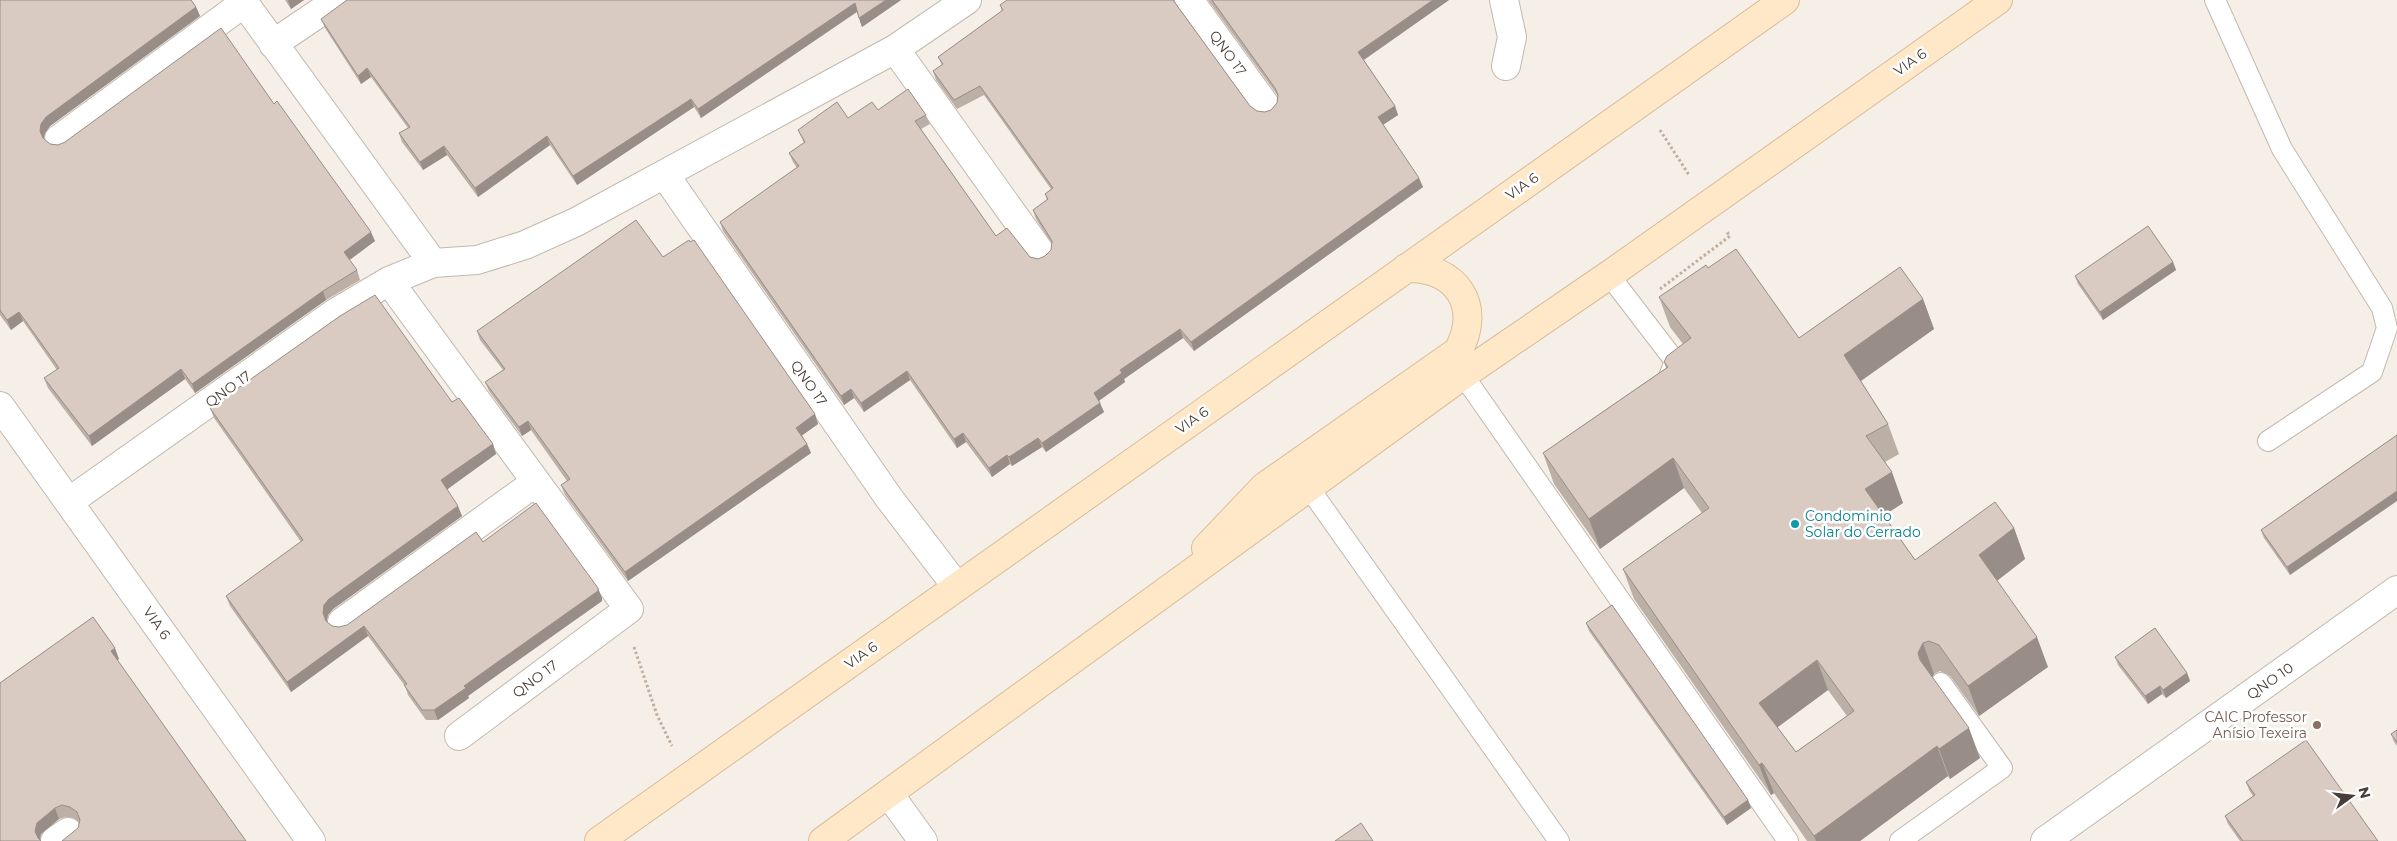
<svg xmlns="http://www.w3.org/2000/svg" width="2397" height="841" viewBox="0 0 2397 841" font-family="Montserrat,sans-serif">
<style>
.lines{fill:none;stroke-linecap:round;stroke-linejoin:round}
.service-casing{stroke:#c3b8ae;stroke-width:22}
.minor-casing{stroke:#c3b8ae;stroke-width:30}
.tertiary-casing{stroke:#c3b8ae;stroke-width:30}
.secondary-casing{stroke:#d8bd9a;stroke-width:30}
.path{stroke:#c2ae9c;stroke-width:3;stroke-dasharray:2.5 2.5;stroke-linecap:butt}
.service{stroke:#fff;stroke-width:20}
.minor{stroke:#fff;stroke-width:28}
.tertiary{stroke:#fff;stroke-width:28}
.secondary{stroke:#ffe8c8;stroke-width:28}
.wall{fill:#bbafa6;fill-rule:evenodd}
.shaded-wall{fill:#988e87}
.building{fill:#d9cbc1;stroke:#988e87;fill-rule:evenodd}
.culture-dot{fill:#0f9aa8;stroke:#fff;stroke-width:2}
.education-dot{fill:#8d6e63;stroke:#fff;stroke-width:2}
.labels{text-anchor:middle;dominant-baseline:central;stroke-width:5;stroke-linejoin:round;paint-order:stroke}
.street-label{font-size:14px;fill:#483e37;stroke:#fff}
.culture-label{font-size:14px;fill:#0d838f;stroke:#fff;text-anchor:start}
.education-label{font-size:14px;fill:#785e54;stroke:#fff;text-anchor:end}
</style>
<rect width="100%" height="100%" fill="#f5efe8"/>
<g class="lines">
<defs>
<path id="service" d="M 2215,0 L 2282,149 L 2382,308 L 2387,328 L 2372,372 L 2268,441
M 1609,275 L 1675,361 L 1668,379
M 1463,375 L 1788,841
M 1309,488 L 1559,841
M 1900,841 L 2002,768 L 1941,683"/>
<path id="minor" d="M 242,0 L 433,263
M 1189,0 L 1266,106
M 1504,0 L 1512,37 L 1506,66
M 273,44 L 338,0
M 895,49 L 1040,252
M 59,139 L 244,3
M 665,175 L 889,498 L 957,587
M 389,281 L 629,609 L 459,736
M 70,501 L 335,313 L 389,281 L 433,263 L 477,260 L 525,245 L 576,222 L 895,49 L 967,0
M 342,622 L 536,482
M 55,841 L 68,832
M 2045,841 L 2397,590"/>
<path id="tertiary" d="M 0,406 L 311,841
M 889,794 L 923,841"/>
<path id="secondary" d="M 1206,548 L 1264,487 L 1458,351 C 1483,306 1456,266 1406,268
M 599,841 L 1785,0
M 823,841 L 1463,375 L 1609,275 L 1998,0"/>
</defs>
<!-- service casing -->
<use href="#service" class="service-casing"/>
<!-- minor casing -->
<use href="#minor" class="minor-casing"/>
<!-- tertiary casing -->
<use href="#tertiary" class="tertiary-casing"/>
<!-- secondary casing -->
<use href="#secondary" class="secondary-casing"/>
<!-- path -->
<path class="path" d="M 1660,130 L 1689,175
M 1660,289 L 1730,236 L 1727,232
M 634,647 L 657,715 L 672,746"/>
<!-- service -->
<use href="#service" class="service"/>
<!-- minor -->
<use href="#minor" class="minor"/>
<!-- tertiary -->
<use href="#tertiary" class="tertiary"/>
<!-- secondary -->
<use href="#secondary" class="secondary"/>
</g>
<!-- wall -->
<path class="wall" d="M 0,0 L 196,7 L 200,16 L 50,126 L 45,133 L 44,139 L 50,144 L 58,145 L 274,104 L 375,241 L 349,260 L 357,270 L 360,280 L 326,300 L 195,393 L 185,379 L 92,446 L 48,388 L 44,378 L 57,370 L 23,321 L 11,330 L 0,315 Z
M 285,0 L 304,0 L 291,9 Z
M 901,0 L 862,27 L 857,12 L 701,118 L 694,107 L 577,185 L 550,145 L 478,197 L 447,155 L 423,170 L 402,142 L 399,133 L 408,128 L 371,77 L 361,84 L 325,28 L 321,19 Z
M 1208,0 L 1449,0 L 1364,60 L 1395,106 L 1398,115 L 1383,125 L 1423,187 L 1194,351 L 1183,338 L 1124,379 L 1125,382 L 1099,401 L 1104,412 L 1046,452 L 1042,447 L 1012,466 L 1010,464 L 992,477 L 966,442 L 957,448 L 910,380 L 864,412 L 854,398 L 844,405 L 723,231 L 720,222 L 797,168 L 793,162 L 789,153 L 804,143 L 798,130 L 848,118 L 878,110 L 926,115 L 930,124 L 921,129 L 996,236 L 1030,257 L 1038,259 L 1045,256 L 1051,250 L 1052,244 L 1036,219 L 1033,210 L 1047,200 L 1045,194 L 1051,189 L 984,95 L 957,109 L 936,80 L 933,71 L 942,65 L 938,57 L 1002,11 L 1000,5 L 1174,1 L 1250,106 L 1257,111 L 1265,112 L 1271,110 L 1277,103 L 1278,96 Z
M 663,257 L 815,414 L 818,424 L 802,435 L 807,444 L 811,453 L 628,581 L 565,495 L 561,485 L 567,481 L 531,430 L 522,436 L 489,391 L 485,382 L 503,370 L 480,340 L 477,331 Z
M 2173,262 L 2176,270 L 2103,320 L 2078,284 L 2075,276 Z
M 1708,268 L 1799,338 L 1923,299 L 1934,329 L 1861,381 L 1888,424 L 1899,454 L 1885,462 L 1903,503 L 1884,515 L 1915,560 L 2014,528 L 2025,559 L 1997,581 L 2048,667 L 1979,716 L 1950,676 L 1940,671 L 1934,674 L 1932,677 L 1980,758 L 1950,779 L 1948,776 L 1860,841 L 1807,841 L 1774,793 L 1771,795 L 1634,599 L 1623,569 L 1702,513 L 1684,488 L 1600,549 L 1554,484 L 1543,453 L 1666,368 L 1664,362 L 1683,344 L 1670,327 L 1659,297 ZM 1828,690 L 1847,716 L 1796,752 L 1777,727 Z
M 452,402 L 493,444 L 496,454 L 447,489 L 462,516 L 333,609 L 328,615 L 327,622 L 332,626 L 339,627 L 347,625 L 483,542 L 602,598 L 602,601 L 503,671 L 468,696 L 469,698 L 438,720 L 426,720 L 408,695 L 405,686 L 368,636 L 291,692 L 230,606 L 226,596 L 301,542 L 214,418 L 210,408 Z
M 2397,435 L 2290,575 L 2264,538 L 2261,530 Z
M 1586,623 L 1748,800 L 1751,808 L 1727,825 L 1589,631 Z
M 2115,657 L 2187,673 L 2190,681 L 2166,698 L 2162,694 L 2148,704 L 2118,665 Z
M 119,659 L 117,660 L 78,828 L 79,822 L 74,818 L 66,817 L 59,819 L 41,834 L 0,841 L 0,683 Z
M 2397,730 L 2397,746 L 2394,742 L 2391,734 Z
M 2246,782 L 2378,841 L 2240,841 L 2228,824 L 2225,816 L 2253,796 L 2249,790 Z"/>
<!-- shaded-wall -->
<path class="shaded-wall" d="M 289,0 L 304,0 L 291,9 L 288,1 Z
M 886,0 L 901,0 L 862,27 L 859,18 Z
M 1433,0 L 1449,0 L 1362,61 L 1358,52 Z
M 855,3 L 858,11 L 701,118 L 698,109 Z
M 196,7 L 200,16 L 50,126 L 45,133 L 43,140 L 40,131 L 41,124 L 46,117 Z
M 367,68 L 371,77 L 361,84 L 358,76 Z
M 691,99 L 694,107 L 577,185 L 573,176 Z
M 1395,106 L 1398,115 L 1381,126 L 1378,117 Z
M 547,136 L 550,145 L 478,197 L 475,188 Z
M 444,146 L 447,155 L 423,170 L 420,162 Z
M 1419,178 L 1423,187 L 1194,351 L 1191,342 Z
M 371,232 L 375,241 L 347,262 L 344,252 Z
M 2173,262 L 2176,270 L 2103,320 L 2100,312 Z
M 323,291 L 326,300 L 195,393 L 192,384 Z
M 1923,299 L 1934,329 L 1855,385 L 1844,355 Z
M 19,312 L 23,321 L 11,330 L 7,320 Z
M 1180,329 L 1183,338 L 1124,379 L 1125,382 L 1097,402 L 1094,393 L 1120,370 Z
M 181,369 L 185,379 L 92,446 L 89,436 Z
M 907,371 L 910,380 L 864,412 L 861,403 Z
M 851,389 L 854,398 L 844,405 L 841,396 Z
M 1100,403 L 1104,412 L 1046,452 L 1042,443 Z
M 815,414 L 818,424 L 800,437 L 796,428 Z
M 528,421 L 531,430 L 522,436 L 519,427 Z
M 963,433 L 966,442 L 957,448 L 954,439 Z
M 1038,438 L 1042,447 L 1012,466 L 1009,457 Z
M 493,444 L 496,454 L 445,491 L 441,480 Z
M 807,444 L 811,453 L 628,581 L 625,572 Z
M 1007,455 L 1010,464 L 992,477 L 989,468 Z
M 1673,458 L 1684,488 L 1600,549 L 1589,519 Z
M 1892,472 L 1903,503 L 1877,520 L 1865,489 Z
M 2397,491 L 2397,501 L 2290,575 L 2287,567 Z
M 458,506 L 462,516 L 333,609 L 328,615 L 326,623 L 323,613 L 324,605 L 329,599 Z
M 2014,528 L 2025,559 L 1990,586 L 1979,555 Z
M 598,588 L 602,598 L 602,601 L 503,671 L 468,696 L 469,698 L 438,720 L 434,710 L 464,686 Z
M 364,626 L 368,636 L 291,692 L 287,682 Z
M 2037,637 L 2048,667 L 1979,716 L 1968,686 Z
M 1923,643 L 1934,674 L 1929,684 L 1918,653 Z
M 115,648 L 119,659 L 115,662 L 111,651 Z
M 1817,660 L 1828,690 L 1770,733 L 1759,703 Z
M 2187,673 L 2190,681 L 2166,698 L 2163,690 Z
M 2160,686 L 2162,694 L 2148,704 L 2145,696 Z
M 1969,728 L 1980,758 L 1950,779 L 1939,749 Z
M 1937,746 L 1948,776 L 1860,841 L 1816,841 L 1814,836 Z
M 1762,763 L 1774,793 L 1771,795 L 1759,765 Z
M 1748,800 L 1751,808 L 1727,825 L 1724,817 Z
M 55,808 L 59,819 L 41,834 L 40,841 L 39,841 L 35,831 L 37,823 Z"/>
<!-- building -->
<path class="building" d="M 0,0 L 191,0 L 196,7 L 46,117 L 41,124 L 40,131 L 43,138 L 50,144 L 58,145 L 65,142 L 221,28 L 274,104 L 277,101 L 371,232 L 344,252 L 357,270 L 323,291 L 192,384 L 181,369 L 89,436 L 44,378 L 59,368 L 19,312 L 7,320 L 0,310 Z
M 347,0 L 886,0 L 859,18 L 855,3 L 698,109 L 691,99 L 573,176 L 547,136 L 475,188 L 444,146 L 420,162 L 399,133 L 410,127 L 367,68 L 358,76 L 321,19 Z
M 1007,0 L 1173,0 L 1250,106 L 1257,111 L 1265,112 L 1271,110 L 1277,103 L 1278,95 L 1275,88 L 1212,0 L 1433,0 L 1358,52 L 1395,106 L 1378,117 L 1419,178 L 1191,342 L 1180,329 L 1120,370 L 1122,373 L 1094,393 L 1100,403 L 1042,443 L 1038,438 L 1009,457 L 1007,455 L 989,468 L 963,433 L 954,439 L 907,371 L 861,403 L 851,389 L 841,396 L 720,222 L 799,166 L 789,153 L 805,142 L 798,130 L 837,102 L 848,118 L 872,102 L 878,110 L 908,89 L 926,115 L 915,121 L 996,236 L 1007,228 L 1030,257 L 1038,259 L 1045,256 L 1051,250 L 1052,241 L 1033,210 L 1048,199 L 1045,194 L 1053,188 L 980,86 L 954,100 L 933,71 L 943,64 L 938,57 L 1003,10 L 1000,5 Z
M 636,220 L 663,257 L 689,240 L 690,242 L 694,240 L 815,414 L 796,428 L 807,444 L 625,572 L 561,485 L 570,479 L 528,421 L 519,427 L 485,382 L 505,369 L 477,331 Z
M 2148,226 L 2173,262 L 2100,312 L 2075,276 Z
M 1736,249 L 1799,338 L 1900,267 L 1923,299 L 1844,355 L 1888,424 L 1866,436 L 1892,472 L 1865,489 L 1915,560 L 1995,502 L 2014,528 L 1979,555 L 2037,637 L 1968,686 L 1939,645 L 1929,641 L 1923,643 L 1918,653 L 1920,660 L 1969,728 L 1939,749 L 1937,746 L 1814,836 L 1762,763 L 1759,765 L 1623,569 L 1709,508 L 1673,458 L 1589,519 L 1543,453 L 1668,367 L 1664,362 L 1667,356 L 1691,338 L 1659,297 L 1706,265 L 1708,268 ZM 1817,660 L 1854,711 L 1796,752 L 1759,703 Z
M 375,295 L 452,402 L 459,398 L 493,444 L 441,480 L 458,506 L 329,599 L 324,605 L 323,613 L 326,621 L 332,626 L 339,627 L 347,625 L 476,532 L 483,542 L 536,503 L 598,588 L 598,591 L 499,661 L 464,686 L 466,688 L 434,710 L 422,710 L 404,685 L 407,684 L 364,626 L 287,682 L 226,596 L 303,540 L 210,408 L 340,316 Z
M 2397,435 L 2397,491 L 2287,567 L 2261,530 Z
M 1612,605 L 1748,800 L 1724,817 L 1586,623 Z
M 93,617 L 115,648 L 111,651 L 246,841 L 62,841 L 78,828 L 80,820 L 77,812 L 70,807 L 62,805 L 55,808 L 37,823 L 35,831 L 38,838 L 41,841 L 0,841 L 0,683 Z
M 2155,628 L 2187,673 L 2163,690 L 2160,686 L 2145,696 L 2115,657 Z
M 2397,730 L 2397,742 L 2391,734 Z
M 2306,740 L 2378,841 L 2243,841 L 2225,816 L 2255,795 L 2246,782 Z
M 1361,823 L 1373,841 L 1335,841 Z"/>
<!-- markers -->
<circle class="culture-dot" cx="1795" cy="524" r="5"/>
<circle class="education-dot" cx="2317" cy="725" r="5"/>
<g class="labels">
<!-- street labels -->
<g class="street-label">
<text transform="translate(1228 53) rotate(54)">QNO 17</text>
<text transform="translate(1910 62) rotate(-35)">VIA 6</text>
<text transform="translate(1522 186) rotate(-35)">VIA 6</text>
<text transform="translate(809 383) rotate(55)">QNO 17</text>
<text transform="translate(228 389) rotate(-35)">QNO 17</text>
<text transform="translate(1192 420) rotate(-35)">VIA 6</text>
<text transform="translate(157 623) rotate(55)">VIA 6</text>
<text transform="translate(861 655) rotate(-35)">VIA 6</text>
<text transform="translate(535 679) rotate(-37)">QNO 17</text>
<text transform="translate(2270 681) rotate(-35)">QNO 10</text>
</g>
<!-- culture labels -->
<g class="culture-label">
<text x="1805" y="516">Condominio<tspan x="1805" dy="16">Solar do Cerrado</tspan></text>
</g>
<!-- education labels -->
<g class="education-label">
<text x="2307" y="717">CAIC Professor<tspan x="2307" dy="16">Anísio Texeira</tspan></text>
</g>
</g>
<!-- north arrow -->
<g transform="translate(2352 796) rotate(75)" stroke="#ffffff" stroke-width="4" paint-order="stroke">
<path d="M0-4L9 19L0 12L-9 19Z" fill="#483e37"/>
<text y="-8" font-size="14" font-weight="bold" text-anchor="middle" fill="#483e37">N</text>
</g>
</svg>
